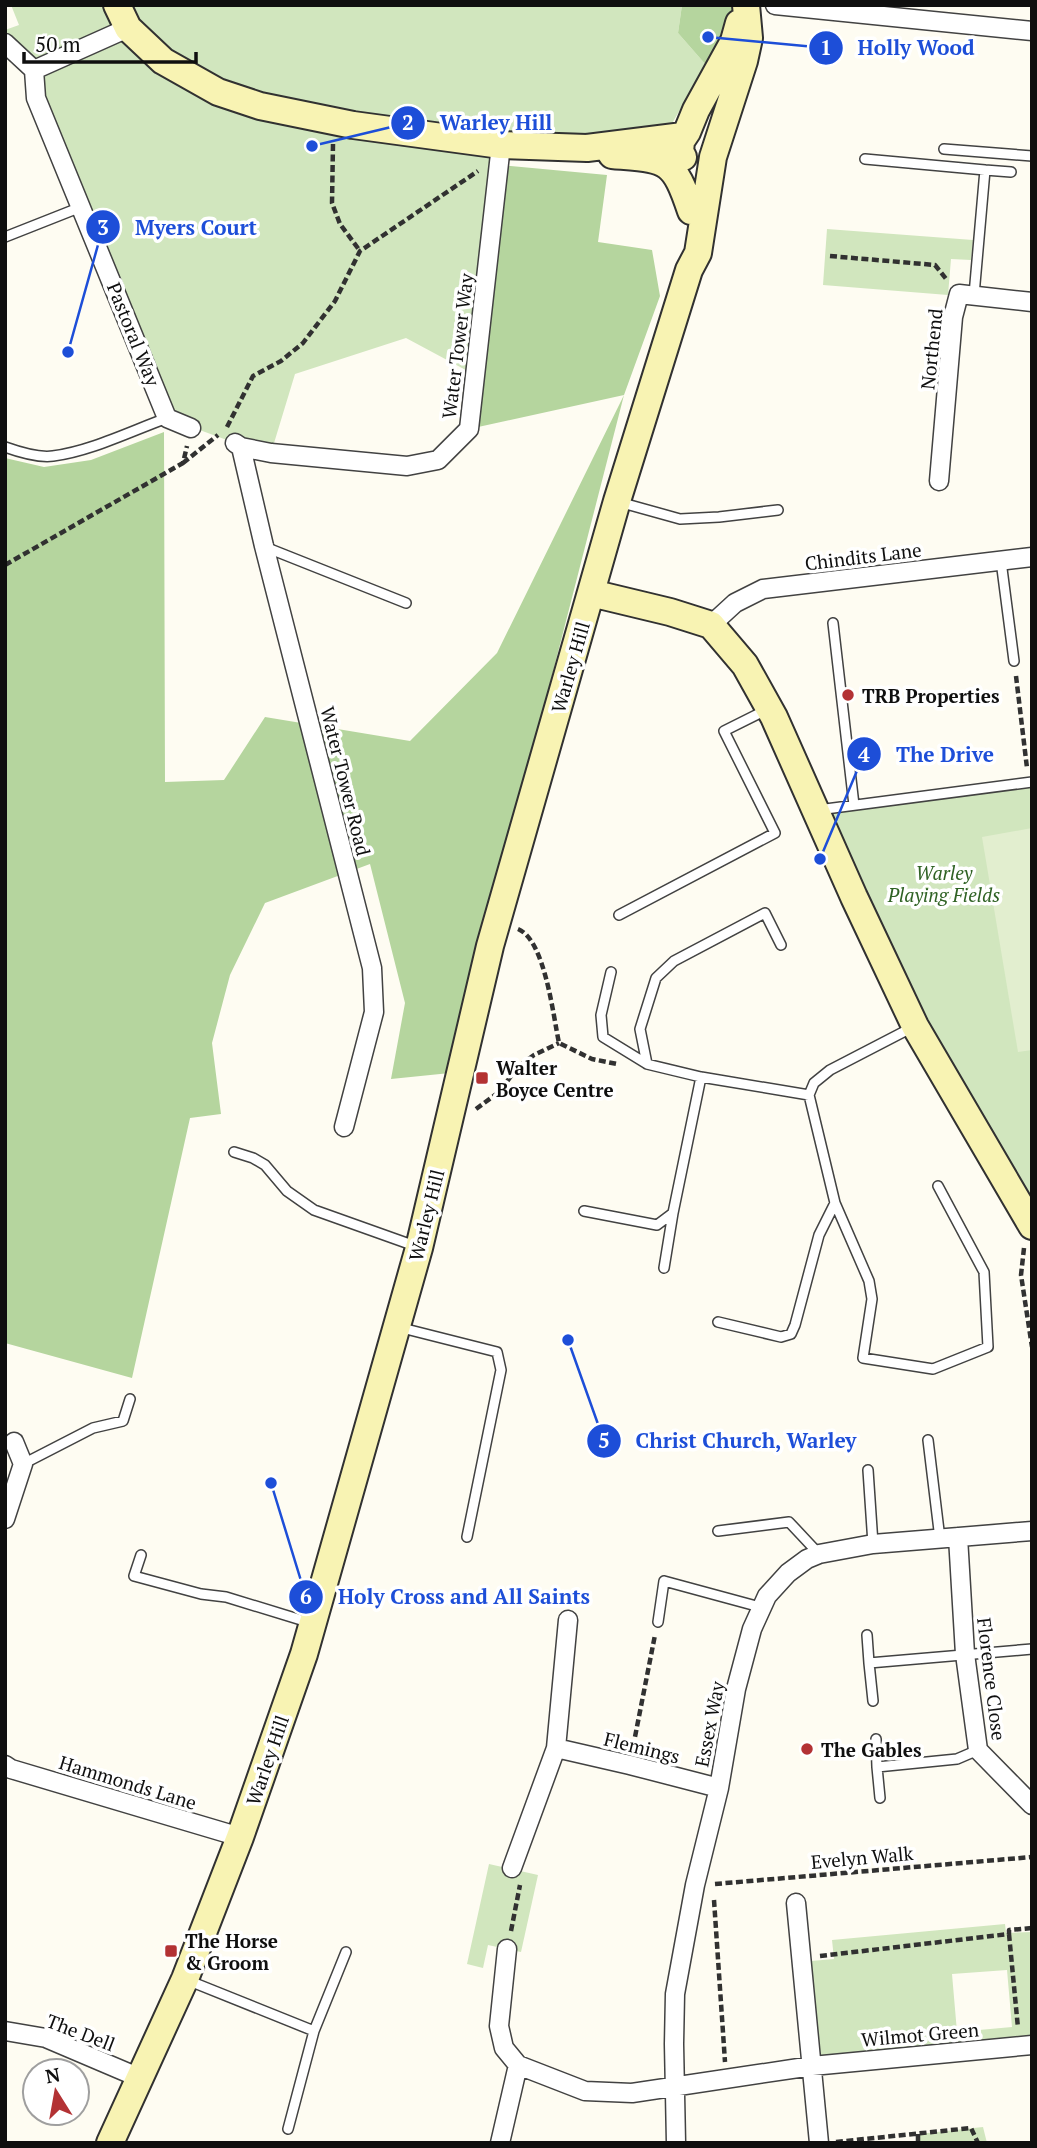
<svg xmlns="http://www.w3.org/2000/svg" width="1037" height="2148" viewBox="0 0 1037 2148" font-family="'PT Serif',serif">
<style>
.green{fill:#d1e6be;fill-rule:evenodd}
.forest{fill:#b5d59e}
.pitch{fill:#e2eecf}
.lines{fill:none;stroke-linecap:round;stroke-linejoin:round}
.lane-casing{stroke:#424242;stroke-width:12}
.street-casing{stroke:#424242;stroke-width:21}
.secondary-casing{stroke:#313131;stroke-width:30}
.path{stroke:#313131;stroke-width:4.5;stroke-dasharray:7 3.5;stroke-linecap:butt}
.lane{stroke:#fff;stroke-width:9}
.street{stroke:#fff;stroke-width:18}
.secondary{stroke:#f8f3b3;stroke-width:26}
.poi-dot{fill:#b33234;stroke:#fff;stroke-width:2.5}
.labels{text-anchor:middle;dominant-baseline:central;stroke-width:7;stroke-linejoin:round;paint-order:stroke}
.street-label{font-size:19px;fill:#0f0f0f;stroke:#fff}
.poi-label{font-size:19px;font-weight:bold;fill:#0f0f0f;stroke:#fff;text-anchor:start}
.park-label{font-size:19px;font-style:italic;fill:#2f6224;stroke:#fff}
.leader{fill:none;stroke:#1d4ed8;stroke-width:2.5}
.callout-dot{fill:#1d4ed8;stroke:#fff;stroke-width:2.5}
.mark-label{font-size:21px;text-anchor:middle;font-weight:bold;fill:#fff}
.callout-label{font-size:21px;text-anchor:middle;font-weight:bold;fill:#1d4ed8;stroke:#fff;stroke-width:7;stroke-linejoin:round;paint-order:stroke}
</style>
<rect width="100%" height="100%" fill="#fefcf2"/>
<!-- green -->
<path class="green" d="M 11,5 L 682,5 L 678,33 L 706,65 L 663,139 L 501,145 L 475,375 L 406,338 L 295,374 L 271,453 L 235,443 L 167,418 L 34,70 L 5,43 L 5,30 L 19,25 Z
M 827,229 L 973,240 L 971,260 L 951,259 L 948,295 L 823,285 Z
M 1032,783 L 1032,1226 L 816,811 Z
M 489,1864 L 538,1875 L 521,1952 L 488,1945 L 483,1968 L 467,1964 Z
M 1005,1924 L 1006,1933 L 1032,1932 L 1032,2037 L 820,2056 L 811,1961 L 834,1959 L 832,1940 ZM 1007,1970 L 1012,2027 L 957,2032 L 952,1974 Z
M 983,2127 L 987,2143 L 918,2143 L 918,2134 Z"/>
<!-- forest -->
<path class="forest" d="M 682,5 L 745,5 L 706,65 L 678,33 Z
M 499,165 L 607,175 L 598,242 L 652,250 L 660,296 L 624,395 L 450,1073 L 391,1079 L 405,1003 L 370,864 L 265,903 L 230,975 L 212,1043 L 221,1114 L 190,1118 L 132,1378 L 5,1343 L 5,458 L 44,467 L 91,460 L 164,432 L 165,782 L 224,780 L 265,717 L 410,741 L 497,653 L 624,395 L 469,429 Z"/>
<!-- pitch -->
<path class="pitch" d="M 1032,828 L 1032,1050 L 1018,1052 L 982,837 Z"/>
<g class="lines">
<defs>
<path id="lane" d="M 944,149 L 1032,156
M 865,159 L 985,170 L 974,295
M 985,170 L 1011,172
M 5,237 L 81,207
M 5,447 C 19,452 39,458 53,456 C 91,451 131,431 167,418
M 619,502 L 680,519 L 719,517 L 778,510
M 265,547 L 406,603
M 1001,561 L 1014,661
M 833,623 L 854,805
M 818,810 L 1032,782
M 619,915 L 775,833 L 724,731 L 766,710
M 781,945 L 765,913 L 674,961 L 656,978 L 640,1029 L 647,1064 L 701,1077 L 809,1095 L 814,1083 L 830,1070 L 913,1027
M 611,972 L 601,1015 L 603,1037 L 647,1064
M 809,1095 L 835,1203 L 869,1281 L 872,1299 L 863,1358 L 933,1369 L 988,1347 L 984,1272 L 938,1186
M 234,1152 L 253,1158 L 265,1165 L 287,1191 L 314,1210 L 415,1246
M 584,1211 L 657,1225 L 673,1213 L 701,1077
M 664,1268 L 673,1213
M 718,1322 L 781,1337 L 791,1334 L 795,1325 L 819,1235 L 835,1203
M 398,1327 L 497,1352 L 501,1370 L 467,1537
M 928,1440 L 940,1539
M 23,1464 L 93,1428 L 123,1421 L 130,1399
M 868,1470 L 873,1544
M 718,1531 L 789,1522 L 819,1554
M 141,1555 L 134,1576 L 201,1594 L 226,1597 L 311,1623
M 658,1622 L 664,1581 L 760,1607
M 867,1635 L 869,1663 L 1032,1649
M 869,1663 L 873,1701
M 876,1739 L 877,1767 L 957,1759 L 978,1750
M 877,1767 L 880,1798
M 187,1980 L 314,2031 L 288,2129
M 314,2031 L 346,1952"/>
<path id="street" d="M 775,5 L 1032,31
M 128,28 L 34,70 L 36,98 L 167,418 L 191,428
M 5,43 L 34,70
M 235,443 L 241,447 L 271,453 L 407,466 L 438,460 L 469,429 L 501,145
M 241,447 L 264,546 L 372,968 L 374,1012 L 344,1127
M 939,481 L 953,317 L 959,294 L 1032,302
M 711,625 L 735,603 L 763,589 L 1032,557
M 5,1519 L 23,1464 L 14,1442
M 958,1537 L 965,1654 L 978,1750 L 1032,1805
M 556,1748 L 630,1765 L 719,1788
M 5,1765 L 11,1769 L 240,1837
M 512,1868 L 556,1748 L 568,1620
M 796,1903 L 819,2143
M 507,1949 L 499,2026 L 504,2048 L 518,2065
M 5,2031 L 46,2038 L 140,2078
M 500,2143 L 518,2065 L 585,2091 L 632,2093 L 812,2066 L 1032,2045
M 676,2143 L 674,2044 L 675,1994 L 695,1885 L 719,1788 L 736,1689 L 752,1629 L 767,1596 L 788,1573 L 807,1559 L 819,1554 L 873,1544 L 1032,1531"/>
<path id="secondary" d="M 117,5 L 128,28 L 163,61 L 218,92 L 260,106 L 353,125 L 501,145 L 587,148 L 683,136
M 612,155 C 667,160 673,157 691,211
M 683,157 L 680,152 L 681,141 L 687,132 L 696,110 L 734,41 L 739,23
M 591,593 L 670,612 L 711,625 L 745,665 L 774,717 L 854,897 L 915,1026 L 1032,1226
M 110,2143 L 185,1979 L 240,1837 L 304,1654 L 419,1248 L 490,946 L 617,501 L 689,270 L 698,253 L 713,157 L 744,61 L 749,38 L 746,5"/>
</defs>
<!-- lane casing -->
<use href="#lane" class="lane-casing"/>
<!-- street casing -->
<use href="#street" class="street-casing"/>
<!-- secondary casing -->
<use href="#secondary" class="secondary-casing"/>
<!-- path -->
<path class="path" d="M 333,144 L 332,203 L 340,224 L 360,251
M 830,256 L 935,265 L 947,280
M 227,427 L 253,376 L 281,361 L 303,343 L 335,301 L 360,251 L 478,171
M 183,463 L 218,435
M 5,565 L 183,463 L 187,446
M 1016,676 L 1027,768
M 518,929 C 545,940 553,1015 559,1043 L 592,1059 L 617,1064
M 476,1109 L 499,1092 L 518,1067 L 534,1055 L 559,1043
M 1024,1248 L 1021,1275 L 1032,1347
M 633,1747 L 655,1635
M 715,1884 L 1032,1857
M 714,1900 L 725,2062
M 511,1931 L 520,1885
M 1009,1934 L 1018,2028
M 820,1956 L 1009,1934 L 1009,1930 L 1032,1928
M 918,2134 L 918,2143
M 836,2142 L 971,2128 L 978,2143"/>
<!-- lane -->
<use href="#lane" class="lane"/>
<!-- street -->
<use href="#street" class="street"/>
<!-- secondary -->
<use href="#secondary" class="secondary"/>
</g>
<!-- markers -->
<g class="poi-dot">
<circle cx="848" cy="695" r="7"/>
<rect x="475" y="1071" width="14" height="14" rx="3.5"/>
<circle cx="807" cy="1749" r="7"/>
<rect x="164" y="1944" width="14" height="14" rx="3.5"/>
</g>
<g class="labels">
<!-- street labels -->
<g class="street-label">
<text transform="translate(134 334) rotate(68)">Pastoral Way</text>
<text transform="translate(457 346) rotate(-83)">Water Tower Way</text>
<text transform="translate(931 349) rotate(-84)">Northend</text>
<text transform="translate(863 556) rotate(-7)">Chindits Lane</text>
<text transform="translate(570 667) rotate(-74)">Warley Hill</text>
<text transform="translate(346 781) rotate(76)">Water Tower Road</text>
<text transform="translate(426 1215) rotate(-76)">Warley Hill</text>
<text transform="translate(992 1679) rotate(83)">Florence Close</text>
<text transform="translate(709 1724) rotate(-79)">Essex Way</text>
<text transform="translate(642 1747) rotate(14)">Flemings</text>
<text transform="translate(267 1760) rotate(-71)">Warley Hill</text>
<text transform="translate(128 1782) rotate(17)">Hammonds Lane</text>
<text transform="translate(862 1857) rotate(-5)">Evelyn Walk</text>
<text transform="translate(81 2032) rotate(21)">The Dell</text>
<text transform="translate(920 2034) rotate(-5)">Wilmot Green</text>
</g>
<!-- poi labels -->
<g class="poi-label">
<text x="862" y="695">TRB Properties</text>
<text x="496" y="1067">Walter<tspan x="496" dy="22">Boyce Centre</tspan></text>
<text x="821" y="1749">The Gables</text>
<text x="185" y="1940">The Horse<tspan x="185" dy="22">&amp; Groom</tspan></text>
</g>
<!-- park labels -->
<g class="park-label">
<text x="944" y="872">Warley<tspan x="944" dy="22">Playing Fields</tspan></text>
</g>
</g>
<!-- callouts -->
<path class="leader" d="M708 37L826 48M312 146L408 123M68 352L103 227M820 859L864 754M568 1340L604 1441M271 1483L306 1597"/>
<g class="callout-dot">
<circle cx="708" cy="37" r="7"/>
<circle cx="312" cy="146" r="7"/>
<circle cx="68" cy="352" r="7"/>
<circle cx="820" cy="859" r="7"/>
<circle cx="568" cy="1340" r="7"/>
<circle cx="271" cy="1483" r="7"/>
<circle cx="826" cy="48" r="18"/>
<circle cx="408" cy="123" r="18"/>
<circle cx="103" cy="227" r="18"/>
<circle cx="864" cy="754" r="18"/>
<circle cx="604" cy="1441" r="18"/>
<circle cx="306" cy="1597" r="18"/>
</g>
<g class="mark-label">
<text x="826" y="55">1</text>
<text x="408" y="130">2</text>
<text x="103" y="235">3</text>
<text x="864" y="762">4</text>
<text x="604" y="1448">5</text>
<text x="306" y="1604">6</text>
</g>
<g class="callout-label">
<text x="916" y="55">Holly Wood</text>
<text x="496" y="130">Warley Hill</text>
<text x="196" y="235">Myers Court</text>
<text x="945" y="762">The Drive</text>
<text x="746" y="1448">Christ Church, Warley</text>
<text x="464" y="1604">Holy Cross and All Saints</text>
</g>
<!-- border -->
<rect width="1037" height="2148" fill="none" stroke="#0f0f0f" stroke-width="14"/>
<!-- north arrow -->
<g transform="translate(56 2092) rotate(349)"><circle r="33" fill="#ffffff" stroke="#9f9f9f" stroke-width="2"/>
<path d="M0-5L12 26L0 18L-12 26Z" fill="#b33234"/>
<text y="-10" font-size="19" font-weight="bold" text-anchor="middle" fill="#0f0f0f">N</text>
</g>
<!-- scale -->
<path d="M24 52v10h172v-10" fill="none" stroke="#0f0f0f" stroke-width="3.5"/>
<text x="35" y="52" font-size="21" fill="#0f0f0f" stroke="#ffffff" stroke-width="5" paint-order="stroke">50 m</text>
</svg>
